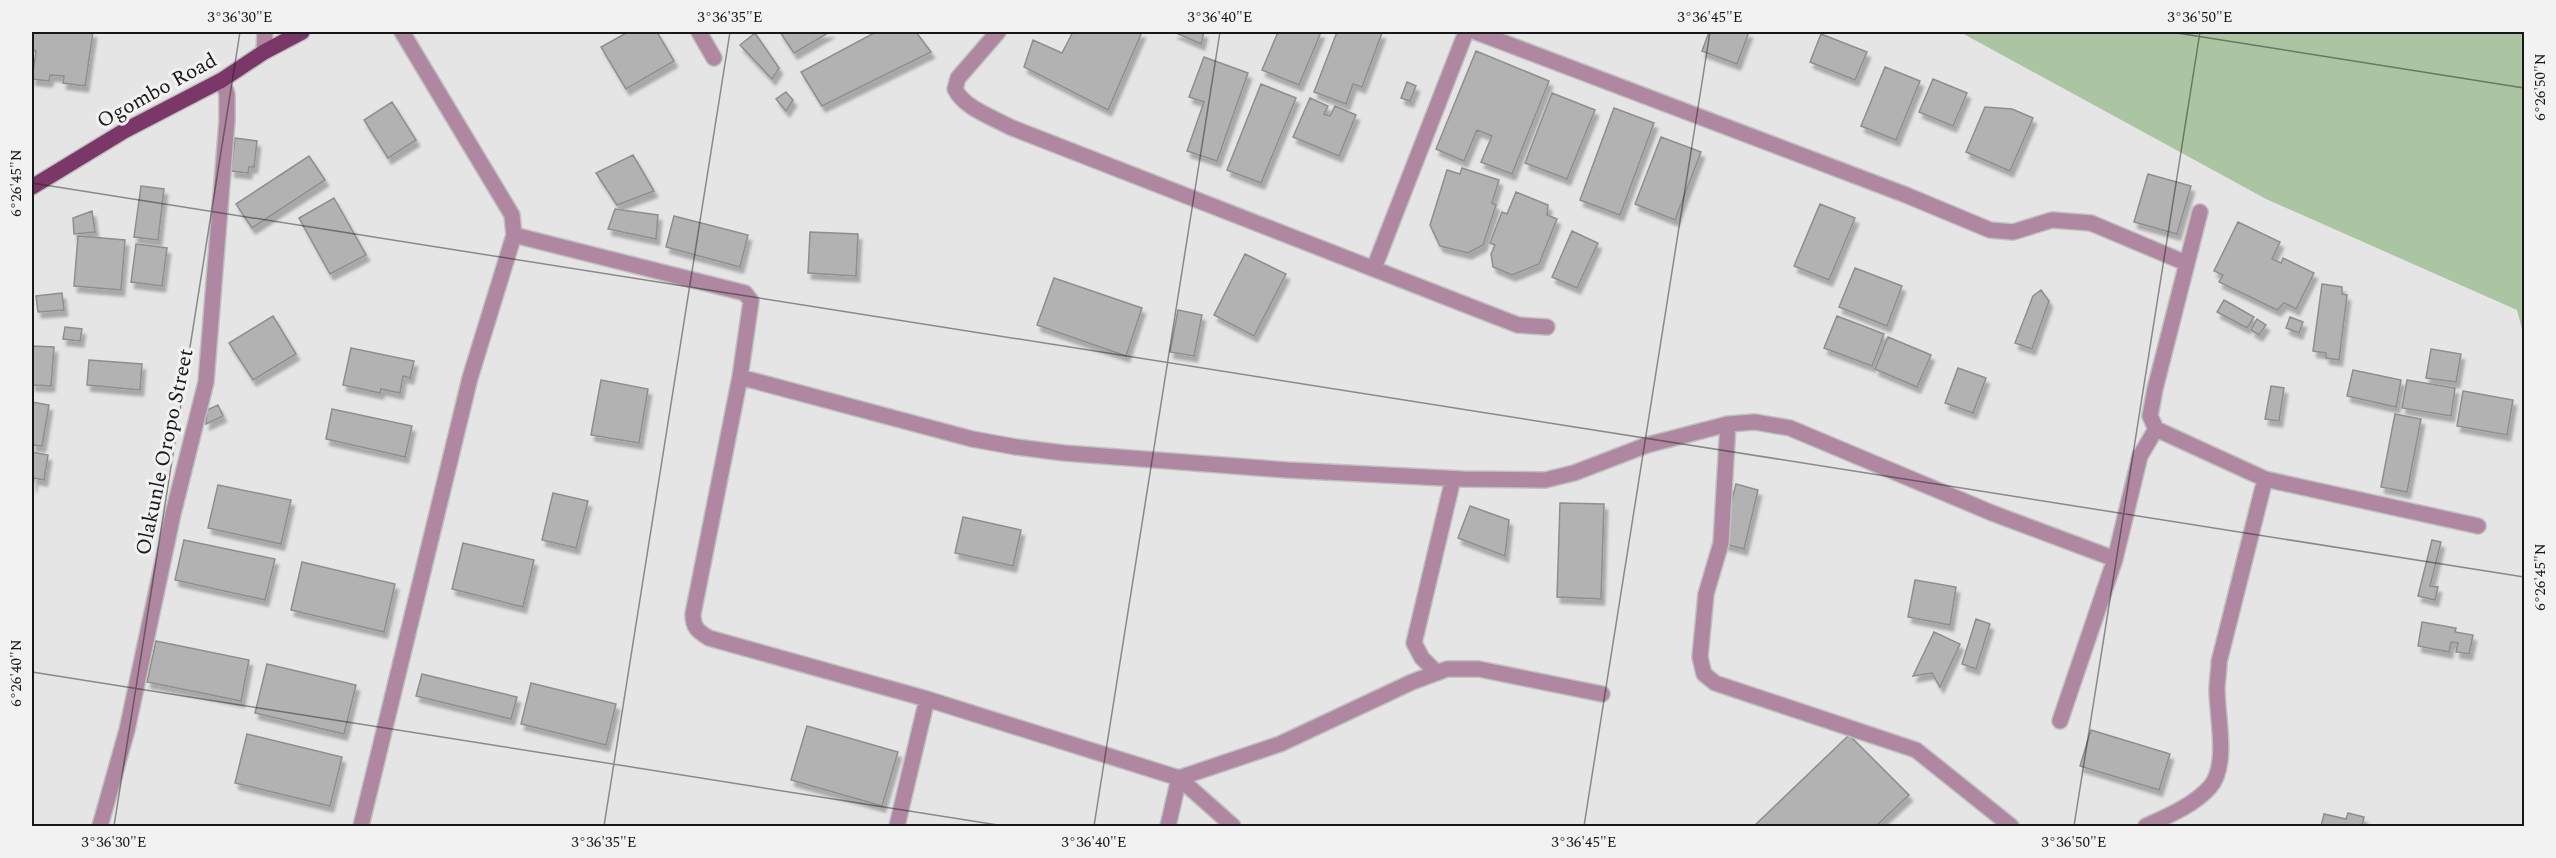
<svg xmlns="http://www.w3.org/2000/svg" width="2556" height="858" viewBox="0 0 2556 858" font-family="Spectral,serif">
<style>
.green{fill:#abc5a2}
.building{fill:#b3b2b3;stroke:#8f8e8f;stroke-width:1.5;filter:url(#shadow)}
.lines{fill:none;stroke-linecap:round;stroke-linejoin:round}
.minor-casing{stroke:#c0c0c1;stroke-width:18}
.major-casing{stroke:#c0c0c1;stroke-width:18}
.minor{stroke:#af87a0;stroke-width:15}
.major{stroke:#7b3767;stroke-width:15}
.ticks{fill:none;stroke:#181818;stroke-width:1.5;stroke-opacity:0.45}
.labels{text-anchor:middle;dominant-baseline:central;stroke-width:6;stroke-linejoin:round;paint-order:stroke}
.street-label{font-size:21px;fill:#181818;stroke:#f2f2f3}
.neatline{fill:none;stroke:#181818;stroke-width:2}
.ticks-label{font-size:15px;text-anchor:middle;fill:#181818}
</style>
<defs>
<filter id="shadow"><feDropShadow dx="3.5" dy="6" stdDeviation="1.5" flood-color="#0004"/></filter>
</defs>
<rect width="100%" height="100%" fill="#e5e5e6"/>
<!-- green -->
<path class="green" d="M 1960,32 L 2524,32 L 2524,337 L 2517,310 L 2266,199 Z"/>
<!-- building -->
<path class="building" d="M 32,32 L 93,32 L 85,86 L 63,83 L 64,76 L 50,75 L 49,81 L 32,79 L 36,51 L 32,50 Z
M 628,32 L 657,32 L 674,61 L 626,89 L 601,47 Z
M 780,32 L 830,32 L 794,53 Z
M 876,32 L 916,32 L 931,52 L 822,106 L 801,72 Z
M 1073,32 L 1142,32 L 1108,110 L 1024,67 L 1033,40 L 1062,53 Z
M 1174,32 L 1204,32 L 1201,44 Z
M 1278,32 L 1321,32 L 1299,85 L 1262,70 Z
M 1337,32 L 1382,33 L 1362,87 L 1353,84 L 1346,104 L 1314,92 Z
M 1709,32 L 1749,32 L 1737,64 L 1702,51 Z
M 755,33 L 779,68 L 772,79 L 740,45 Z
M 1821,34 L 1867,52 L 1855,80 L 1810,62 Z
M 1476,51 L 1549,81 L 1512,174 L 1481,162 L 1492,136 L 1477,130 L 1464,161 L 1436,149 Z
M 1204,57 L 1248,73 L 1217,161 L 1187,151 L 1204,102 L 1189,97 Z
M 1885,67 L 1920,81 L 1896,140 L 1861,126 Z
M 1933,79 L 1967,93 L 1953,126 L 1919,112 Z
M 1407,82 L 1416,86 L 1410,101 L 1401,98 Z
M 1261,84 L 1296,98 L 1261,183 L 1227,170 Z
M 786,92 L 793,100 L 786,111 L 776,99 Z
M 1552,93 L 1595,110 L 1567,179 L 1525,163 Z
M 1310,98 L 1328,106 L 1324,114 L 1330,116 L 1335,106 L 1356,115 L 1339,156 L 1293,137 Z
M 392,102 L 416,140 L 388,158 L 364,120 Z
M 1985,107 L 2012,109 L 2033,118 L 2010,171 L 1966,152 Z
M 1614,108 L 1654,123 L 1620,215 L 1580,200 Z
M 1661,137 L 1701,152 L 1675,220 L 1635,204 Z
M 235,138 L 257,141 L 254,167 L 249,167 L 248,173 L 231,171 Z
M 633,155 L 654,191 L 617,205 L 596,173 Z
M 309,156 L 325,180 L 252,228 L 236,204 Z
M 1462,168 L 1499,180 L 1492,203 L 1496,205 L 1483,245 L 1468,253 L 1440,246 L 1430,225 L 1447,170 L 1460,174 Z
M 2148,174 L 2191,186 L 2177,234 L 2134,222 Z
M 141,186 L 164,189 L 158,240 L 134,237 Z
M 1516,192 L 1548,205 L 1547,215 L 1557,219 L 1539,264 L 1512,275 L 1493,267 L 1491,254 L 1495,245 L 1490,243 L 1502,212 L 1507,214 Z
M 334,198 L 366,255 L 330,274 L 299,218 Z
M 1820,204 L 1855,218 L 1829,280 L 1794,266 Z
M 615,209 L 658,215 L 656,239 L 608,229 Z
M 92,211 L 95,232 L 74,234 L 73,218 Z
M 674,216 L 748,235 L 740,267 L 666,247 Z
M 2238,222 L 2280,242 L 2272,259 L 2281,263 L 2283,258 L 2314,273 L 2296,309 L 2284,303 L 2277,310 L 2219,282 L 2223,275 L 2214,271 Z
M 1572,231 L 1598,243 L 1577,288 L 1552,277 Z
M 810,232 L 858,234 L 856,276 L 808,273 Z
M 78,236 L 125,240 L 121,290 L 74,286 Z
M 136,244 L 167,248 L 162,286 L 131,282 Z
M 1245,254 L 1286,274 L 1254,336 L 1214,315 Z
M 1855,268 L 1902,286 L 1887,326 L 1839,307 Z
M 1054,278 L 1142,308 L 1126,356 L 1037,325 Z
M 2322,284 L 2342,287 L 2342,294 L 2347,295 L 2339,360 L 2326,358 L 2326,353 L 2313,351 Z
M 2041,290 L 2049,301 L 2032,349 L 2015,343 L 2033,296 Z
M 62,293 L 64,310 L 38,312 L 36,296 Z
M 2224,300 L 2254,317 L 2247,328 L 2217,312 Z
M 1178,310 L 1202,315 L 1194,356 L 1170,352 Z
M 273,316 L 296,354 L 253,380 L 229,343 Z
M 1837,316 L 1884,334 L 1872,366 L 1824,348 Z
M 2290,317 L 2303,322 L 2299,333 L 2286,328 Z
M 2257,319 L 2266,325 L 2259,335 L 2251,330 Z
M 65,327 L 82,329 L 80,341 L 63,339 Z
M 1888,337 L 1931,355 L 1917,387 L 1875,369 Z
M 32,346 L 54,347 L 51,386 L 32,385 Z
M 351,348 L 414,361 L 410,378 L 403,376 L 400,393 L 381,389 L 380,393 L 343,385 Z
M 2431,349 L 2461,354 L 2456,382 L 2426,378 Z
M 89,360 L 142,364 L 140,390 L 87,385 Z
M 1958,368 L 1986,378 L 1973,413 L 1945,403 Z
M 2353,370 L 2401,380 L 2396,407 L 2347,396 Z
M 601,380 L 648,389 L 639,443 L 591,435 Z
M 2407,380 L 2455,388 L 2451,416 L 2402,408 Z
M 2271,386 L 2284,388 L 2279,421 L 2265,419 Z
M 2463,391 L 2513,400 L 2507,435 L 2457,426 Z
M 32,402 L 49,405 L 42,446 L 32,445 Z
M 218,405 L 223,416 L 206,424 L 207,410 Z
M 332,409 L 412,426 L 405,457 L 326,439 Z
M 2395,414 L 2421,419 L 2407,492 L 2381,487 Z
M 32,452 L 48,455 L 44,480 L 34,478 L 33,487 Z
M 1736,484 L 1758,490 L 1744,549 L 1721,543 Z
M 218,485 L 291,500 L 281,544 L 208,528 Z
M 553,493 L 588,501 L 576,548 L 542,540 Z
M 1560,503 L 1604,504 L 1601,599 L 1557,597 Z
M 1470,506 L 1509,520 L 1505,556 L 1458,538 Z
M 963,517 L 1021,530 L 1013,566 L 955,553 Z
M 184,540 L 275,559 L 265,600 L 175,580 Z
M 2432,540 L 2441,542 L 2430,586 L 2438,587 L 2435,600 L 2418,596 Z
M 463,543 L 534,560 L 523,607 L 452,589 Z
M 302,562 L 395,584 L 384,632 L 291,610 Z
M 1915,580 L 1956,587 L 1950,625 L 1908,617 Z
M 1976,619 L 1990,624 L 1976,669 L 1962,664 Z
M 2422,622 L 2456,628 L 2455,632 L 2473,635 L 2469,654 L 2456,652 L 2458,643 L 2451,642 L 2449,652 L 2418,646 Z
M 1934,632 L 1960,644 L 1940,687 L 1932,673 L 1913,676 Z
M 156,641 L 249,660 L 241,701 L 147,682 Z
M 267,664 L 356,685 L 344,734 L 255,713 Z
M 422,674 L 517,697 L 511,719 L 416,696 Z
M 531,683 L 616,704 L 606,745 L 521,724 Z
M 807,726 L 898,752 L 882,806 L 791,780 Z
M 2091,730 L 2170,754 L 2159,790 L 2080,766 Z
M 247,734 L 342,757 L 330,806 L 235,783 Z
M 1849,735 L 1909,795 L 1876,826 L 1754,826 Z
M 2348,813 L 2364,817 L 2362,826 L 2321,826 L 2324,814 L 2346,819 Z"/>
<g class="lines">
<defs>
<path id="minor" d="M 699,32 L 714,58
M 998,32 L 958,78 L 955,89 C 964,108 992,117 1010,127 L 1492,315 L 1518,325 L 1547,327
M 1476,32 L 1906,195 L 1990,230 L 2013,232 L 2052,220 L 2091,223 L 2186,263
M 264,52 L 265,32
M 2200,212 L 2155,389 L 2150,416 L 2156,429 L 2265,479 L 2478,526
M 514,235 L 745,293 L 751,301 L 740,377 L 693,614 C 693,627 697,631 709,638 L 927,699 L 1179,778 L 1233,826
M 1374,268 L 1466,32
M 740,377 L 972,439 L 1016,447 L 1064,453 L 1287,470 L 1463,479 L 1545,480 L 1574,473 L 1647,445 L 1728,424 L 1755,422 L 1790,428 L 1992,513 L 2115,559
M 1728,424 L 1721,543 L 1706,594 L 1700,657 L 1704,674 L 1715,683 L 1916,750 L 2011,826
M 1437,673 L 1422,658 L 1414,643 L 1453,479
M 2060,721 L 2115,559 L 2140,456 L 2156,429
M 1179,778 L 1280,744 L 1412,682 L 1447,669 L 1479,669 L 1602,694
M 100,826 L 127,730 L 173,514 L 206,382 L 227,121 L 227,94 L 222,80
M 361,826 L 470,378 L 514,235 L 512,215 L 402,32
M 897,826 L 927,699
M 1168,826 L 1179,778
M 2146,826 C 2168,816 2194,805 2210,787 C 2229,765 2217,717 2217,690 C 2217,681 2219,671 2219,662 L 2265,479"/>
<path id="major" d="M 32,187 L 124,131 L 222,80 L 264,52 L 302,32"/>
</defs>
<!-- minor casing -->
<use href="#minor" class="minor-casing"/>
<!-- major casing -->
<use href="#major" class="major-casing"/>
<!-- minor -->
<use href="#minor" class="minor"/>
<!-- major -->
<use href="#major" class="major"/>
</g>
<!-- ticks -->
<path class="ticks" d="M 2171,32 L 2524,88M 32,183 L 2524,577M 32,672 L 1004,826M 114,826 L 240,32M 604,826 L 730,32M 1094,826 L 1220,32M 1584,826 L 1710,32M 2074,826 L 2200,32"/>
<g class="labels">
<!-- street labels -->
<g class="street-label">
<text transform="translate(157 91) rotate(-29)">Ogombo Road</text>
<text transform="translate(165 452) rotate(-78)">Olakunle Oropo Street</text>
</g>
</g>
<!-- border -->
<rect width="2556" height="858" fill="none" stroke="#f2f2f3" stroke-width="66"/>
<rect x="33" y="33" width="2490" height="792" class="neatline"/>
<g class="ticks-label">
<text x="240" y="22">3°36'30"E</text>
<text x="730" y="22">3°36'35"E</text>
<text x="1220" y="22">3°36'40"E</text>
<text x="1710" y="22">3°36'45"E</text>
<text x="2200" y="22">3°36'50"E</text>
<text transform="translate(2540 87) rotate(-90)" y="5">6°26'50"N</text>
<text transform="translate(16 183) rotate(-90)" y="5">6°26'45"N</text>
<text transform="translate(2540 577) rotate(-90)" y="5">6°26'45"N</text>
<text transform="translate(16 673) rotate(-90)" y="5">6°26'40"N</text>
<text x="114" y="847">3°36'30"E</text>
<text x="604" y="847">3°36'35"E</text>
<text x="1094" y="847">3°36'40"E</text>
<text x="1584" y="847">3°36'45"E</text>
<text x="2074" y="847">3°36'50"E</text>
</g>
</svg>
